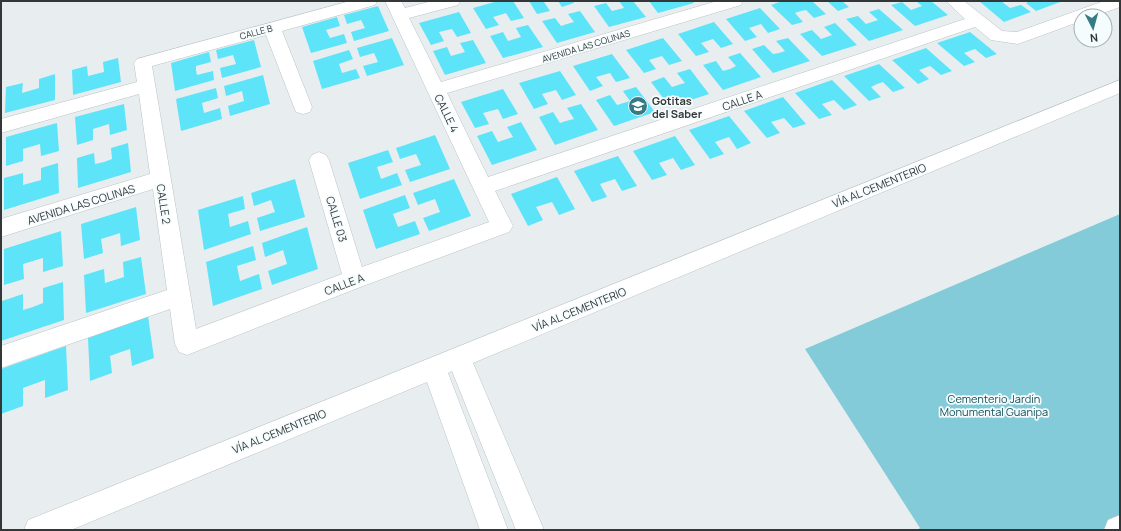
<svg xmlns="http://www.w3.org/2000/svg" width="1121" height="531" viewBox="0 0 1121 531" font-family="Manrope,sans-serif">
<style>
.green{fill:#83cbd8}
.building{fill:#5de4f9}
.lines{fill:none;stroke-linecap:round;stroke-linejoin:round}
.minor-casing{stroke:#bbc2c3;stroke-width:1}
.minor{fill:#fff;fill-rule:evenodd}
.labels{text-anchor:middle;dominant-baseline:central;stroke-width:3.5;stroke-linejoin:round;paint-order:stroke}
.far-street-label{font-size:9px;fill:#343737;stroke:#f5fcfd}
.poi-label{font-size:11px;font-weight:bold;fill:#343737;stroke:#f5fcfd;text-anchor:start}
.street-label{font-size:11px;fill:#343737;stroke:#f5fcfd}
.park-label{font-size:11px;fill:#124d56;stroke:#f5fcfd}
</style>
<rect width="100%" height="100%" fill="#e8eeef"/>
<!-- green -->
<path class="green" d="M 1120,214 L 1120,530 L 917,530 L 920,528 L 805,349 Z"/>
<!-- building -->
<path class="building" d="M 498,1 L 513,1 L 524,18 L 511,21 L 506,13 L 500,15 L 493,17 L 499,25 L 486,29 L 473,8 Z
M 529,1 L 548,1 L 544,2 L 550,11 L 537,14 Z
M 558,1 L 573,1 L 574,3 L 562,7 Z
M 619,1 L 633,1 L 646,17 L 609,27 L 594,6 L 606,3 L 612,11 L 624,8 Z
M 649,1 L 692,1 L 694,3 L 658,13 Z
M 782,1 L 812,1 L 826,14 L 814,18 L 806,10 L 801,11 L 795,13 L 803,22 L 792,25 L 771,5 Z
M 827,1 L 842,1 L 849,7 L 838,11 Z
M 916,1 L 931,1 L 948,15 L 915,26 L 891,5 L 902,2 L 911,10 L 922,6 Z
M 979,1 L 1001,1 L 1010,8 L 1021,5 L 1031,12 L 1004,22 Z
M 1030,1 L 1063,1 L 1036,11 L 1026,3 Z
M 378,6 L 389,31 L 354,41 L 351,32 L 365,28 L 361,20 L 347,24 L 344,15 Z
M 760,8 L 780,29 L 768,33 L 761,24 L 749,28 L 757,37 L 745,41 L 726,19 Z
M 879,9 L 903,30 L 869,41 L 846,19 L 858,16 L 866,24 L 878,20 L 869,12 Z
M 580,11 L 595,32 L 557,43 L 542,21 L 555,18 L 561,26 L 567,24 L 574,22 L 568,14 Z
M 459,12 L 471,33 L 457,37 L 452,29 L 439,32 L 444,41 L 431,45 L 419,23 Z
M 337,17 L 340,26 L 326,30 L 330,38 L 344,34 L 347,43 L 311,53 L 302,27 Z
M 714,22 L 733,44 L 721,48 L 713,39 L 701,43 L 709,52 L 696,56 L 678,34 Z
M 835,23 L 857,45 L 822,56 L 800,34 L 812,30 L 821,39 L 832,35 L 824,27 Z
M 528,25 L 543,47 L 503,58 L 490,36 L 503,32 L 508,41 L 521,37 L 516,28 Z
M 970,32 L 997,54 L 986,58 L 975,49 L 964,53 L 975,62 L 964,66 L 937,43 Z
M 392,38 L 404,65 L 367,76 L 363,66 L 378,62 L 374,53 L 360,57 L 357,48 Z
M 663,38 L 682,61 L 669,65 L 662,56 L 649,60 L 656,69 L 644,73 L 626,50 Z
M 788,38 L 810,61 L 773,73 L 752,49 L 764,45 L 773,54 L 779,53 L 785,51 L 776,41 Z
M 254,40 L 261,67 L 222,78 L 220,68 L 236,64 L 233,55 L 218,59 L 216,50 Z
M 473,40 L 486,63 L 445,75 L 433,51 L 447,47 L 451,56 L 465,52 L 460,43 Z
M 926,48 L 952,71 L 941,75 L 930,66 L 919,70 L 929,79 L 918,84 L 892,60 Z
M 349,50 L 353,59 L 339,64 L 342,73 L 356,69 L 360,78 L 322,89 L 313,61 Z
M 209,52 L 211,62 L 196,66 L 196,70 L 197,75 L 213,71 L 214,80 L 175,91 L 171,63 Z
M 740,53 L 761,77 L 723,90 L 703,65 L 716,61 L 723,71 L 730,69 L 736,66 L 728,57 Z
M 612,54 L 630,78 L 616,82 L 610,73 L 596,77 L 603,86 L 590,91 L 573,66 Z
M 118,58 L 121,82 L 73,95 L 72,70 L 87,66 L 88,76 L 104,72 L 103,62 Z
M 879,64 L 905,88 L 893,92 L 883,82 L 877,84 L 871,87 L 881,97 L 869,101 L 844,76 Z
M 690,69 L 709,94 L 670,107 L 651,82 L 664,77 L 672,87 L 678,85 L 685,83 L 677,73 Z
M 560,71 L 576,95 L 562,100 L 556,90 L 542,94 L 548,104 L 534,109 L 519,83 Z
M 55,74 L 55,100 L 5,113 L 6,87 L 23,83 L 22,93 L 39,88 L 39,79 Z
M 263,75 L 270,104 L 230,116 L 228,106 L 244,101 L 242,91 L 226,96 L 224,86 Z
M 832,80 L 857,105 L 844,110 L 834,100 L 822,104 L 832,115 L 819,119 L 795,93 Z
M 636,87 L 655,112 L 614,126 L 596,100 L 610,95 L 617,105 L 630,101 L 623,91 Z
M 216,88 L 218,98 L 202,103 L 204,113 L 220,108 L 222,119 L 181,131 L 176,99 Z
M 503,89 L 518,114 L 503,119 L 498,109 L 483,113 L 489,124 L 475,128 L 461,102 Z
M 783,97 L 806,124 L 793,128 L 784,118 L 771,122 L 780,133 L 767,138 L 744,111 Z
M 124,104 L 127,130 L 110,135 L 109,124 L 93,129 L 93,140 L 77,145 L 75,117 Z
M 581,104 L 598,130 L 555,145 L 539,117 L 553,112 L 560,123 L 566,121 L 574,119 L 567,108 Z
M 729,116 L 751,143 L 737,149 L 729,137 L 715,142 L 724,154 L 710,159 L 689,130 Z
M 521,122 L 537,150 L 492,165 L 477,136 L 492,131 L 498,142 L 513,137 L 507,127 Z
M 57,123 L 59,151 L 41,156 L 40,144 L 23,149 L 23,161 L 6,166 L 6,137 Z
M 435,135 L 450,169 L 410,182 L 405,170 L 421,165 L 416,154 L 400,159 L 396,148 Z
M 675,136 L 695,165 L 681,170 L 673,158 L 659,163 L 667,175 L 652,180 L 633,151 Z
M 128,143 L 131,172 L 78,188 L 77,158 L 94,153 L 95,164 L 104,162 L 112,159 L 111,148 Z
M 388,150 L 393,162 L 377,167 L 381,179 L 397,173 L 402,185 L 360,199 L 348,163 Z
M 618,156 L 637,186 L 622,191 L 615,179 L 600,184 L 607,197 L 592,202 L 574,171 Z
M 58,163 L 59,193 L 4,210 L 4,178 L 23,173 L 23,185 L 41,180 L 41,168 Z
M 557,177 L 575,209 L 559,215 L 552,202 L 536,207 L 543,220 L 528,226 L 511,194 Z
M 295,179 L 305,217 L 260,231 L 257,218 L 275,212 L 271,200 L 254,206 L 251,193 Z
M 454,179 L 471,216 L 429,231 L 423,218 L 440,212 L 435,199 L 418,205 L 413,193 Z
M 405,195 L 410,208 L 393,214 L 398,227 L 415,221 L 420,234 L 376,249 L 363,210 Z
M 243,196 L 245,209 L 228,214 L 230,227 L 248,221 L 251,234 L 204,250 L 198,210 Z
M 136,207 L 140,240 L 121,246 L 120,233 L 111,236 L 101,239 L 103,253 L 84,259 L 81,224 Z
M 307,227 L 318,269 L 272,285 L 268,271 L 287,264 L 283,250 L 265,257 L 262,243 Z
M 61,231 L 63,266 L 43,272 L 43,258 L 23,264 L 24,279 L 4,285 L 4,249 Z
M 253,246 L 256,260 L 237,266 L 240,281 L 259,274 L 262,289 L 213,306 L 206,262 Z
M 141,257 L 146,294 L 86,313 L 84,275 L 104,269 L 105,283 L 124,277 L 123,262 Z
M 63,282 L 64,320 L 1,341 L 2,301 L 23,294 L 23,310 L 33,307 L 43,303 L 43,288 Z
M 148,316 L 154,358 L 132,366 L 130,349 L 121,352 L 110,356 L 112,373 L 90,381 L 88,338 Z
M 66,346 L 68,390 L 45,398 L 45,380 L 23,388 L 23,406 L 1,414 L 1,369 Z"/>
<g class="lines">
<defs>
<path id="minor" d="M 350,1 L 377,1 L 375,5 L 282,31 L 312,107 L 310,112 L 303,114 L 296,112 L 294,107 L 266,35 L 152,66 L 196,329 L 342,274 L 309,160 L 312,155 L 319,152 L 326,155 L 329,160 L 362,267 L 489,222 L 385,1 L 401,1 L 405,8 L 432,1 L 460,1 L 458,5 L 409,18 L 441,82 L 717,1 L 743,1 L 741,5 L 447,93 L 488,177 L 965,19 L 946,1 L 964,1 L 1002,31 L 1017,32 L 1104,1 L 1120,1 L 1120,7 L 1095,16 L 1081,16 L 1081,21 L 1018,44 L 991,40 L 975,27 L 495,191 L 513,226 L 509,232 L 363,286 L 187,355 L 179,352 L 175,344 L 170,309 L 1,368 L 1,346 L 167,290 L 153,189 L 1,237 L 1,219 L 150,174 L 139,94 L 1,133 L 1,119 L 137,82 L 134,63 L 137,59 Z
M 1120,80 L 1120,93 L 473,363 L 544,530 L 516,530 L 452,371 L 448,373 L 508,530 L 480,530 L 427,382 L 71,530 L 24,530 L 28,520 L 38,516 Z
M 1120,515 L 1120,530 L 1104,530 L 1108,520 Z"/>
</defs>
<!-- minor casing -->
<use href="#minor" class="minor-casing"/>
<!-- minor -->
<use href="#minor" class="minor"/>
</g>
<!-- icons -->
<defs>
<symbol id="school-disc" viewBox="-11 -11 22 22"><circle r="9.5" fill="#357b86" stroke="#f5fcfd"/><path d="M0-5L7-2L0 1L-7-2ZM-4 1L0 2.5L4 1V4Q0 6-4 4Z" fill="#fff"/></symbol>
</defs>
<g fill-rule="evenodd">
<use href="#school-disc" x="627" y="95" width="22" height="22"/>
</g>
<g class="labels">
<!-- far-street labels -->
<g class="far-street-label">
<text transform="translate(256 32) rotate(-15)">CALLE B</text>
<text transform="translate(586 46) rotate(-17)">AVENIDA LAS COLINAS</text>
</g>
<!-- poi labels -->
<g class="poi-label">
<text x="652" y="100">Gotitas<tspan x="652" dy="13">del Saber</tspan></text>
</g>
<!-- street labels -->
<g class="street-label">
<text transform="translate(742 100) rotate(-19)">CALLE A</text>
<text transform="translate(447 113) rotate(64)">CALLE 4</text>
<text transform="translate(879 185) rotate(-22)">VÍA AL CEMENTERIO</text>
<text transform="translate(81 204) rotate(-17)">AVENIDA LAS COLINAS</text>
<text transform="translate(164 204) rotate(81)">CALLE 2</text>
<text transform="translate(337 219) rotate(73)">CALLE 03</text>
<text transform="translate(344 284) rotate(-21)">CALLE A</text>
<text transform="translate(579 309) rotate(-22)">VÍA AL CEMENTERIO</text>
<text transform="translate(279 431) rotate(-22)">VÍA AL CEMENTERIO</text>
</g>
<!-- park labels -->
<g class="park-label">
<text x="994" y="398">Cementerio Jardín<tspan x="994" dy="13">Monumental Guanipa</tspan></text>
</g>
</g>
<!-- border -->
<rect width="1121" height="531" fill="none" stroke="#343737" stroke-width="4"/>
<!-- north arrow -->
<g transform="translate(1093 28) rotate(174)"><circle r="19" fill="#f5fcfd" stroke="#a8adae"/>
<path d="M0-3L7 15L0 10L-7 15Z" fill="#357b86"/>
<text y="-6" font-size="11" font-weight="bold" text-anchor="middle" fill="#343737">N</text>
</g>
</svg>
